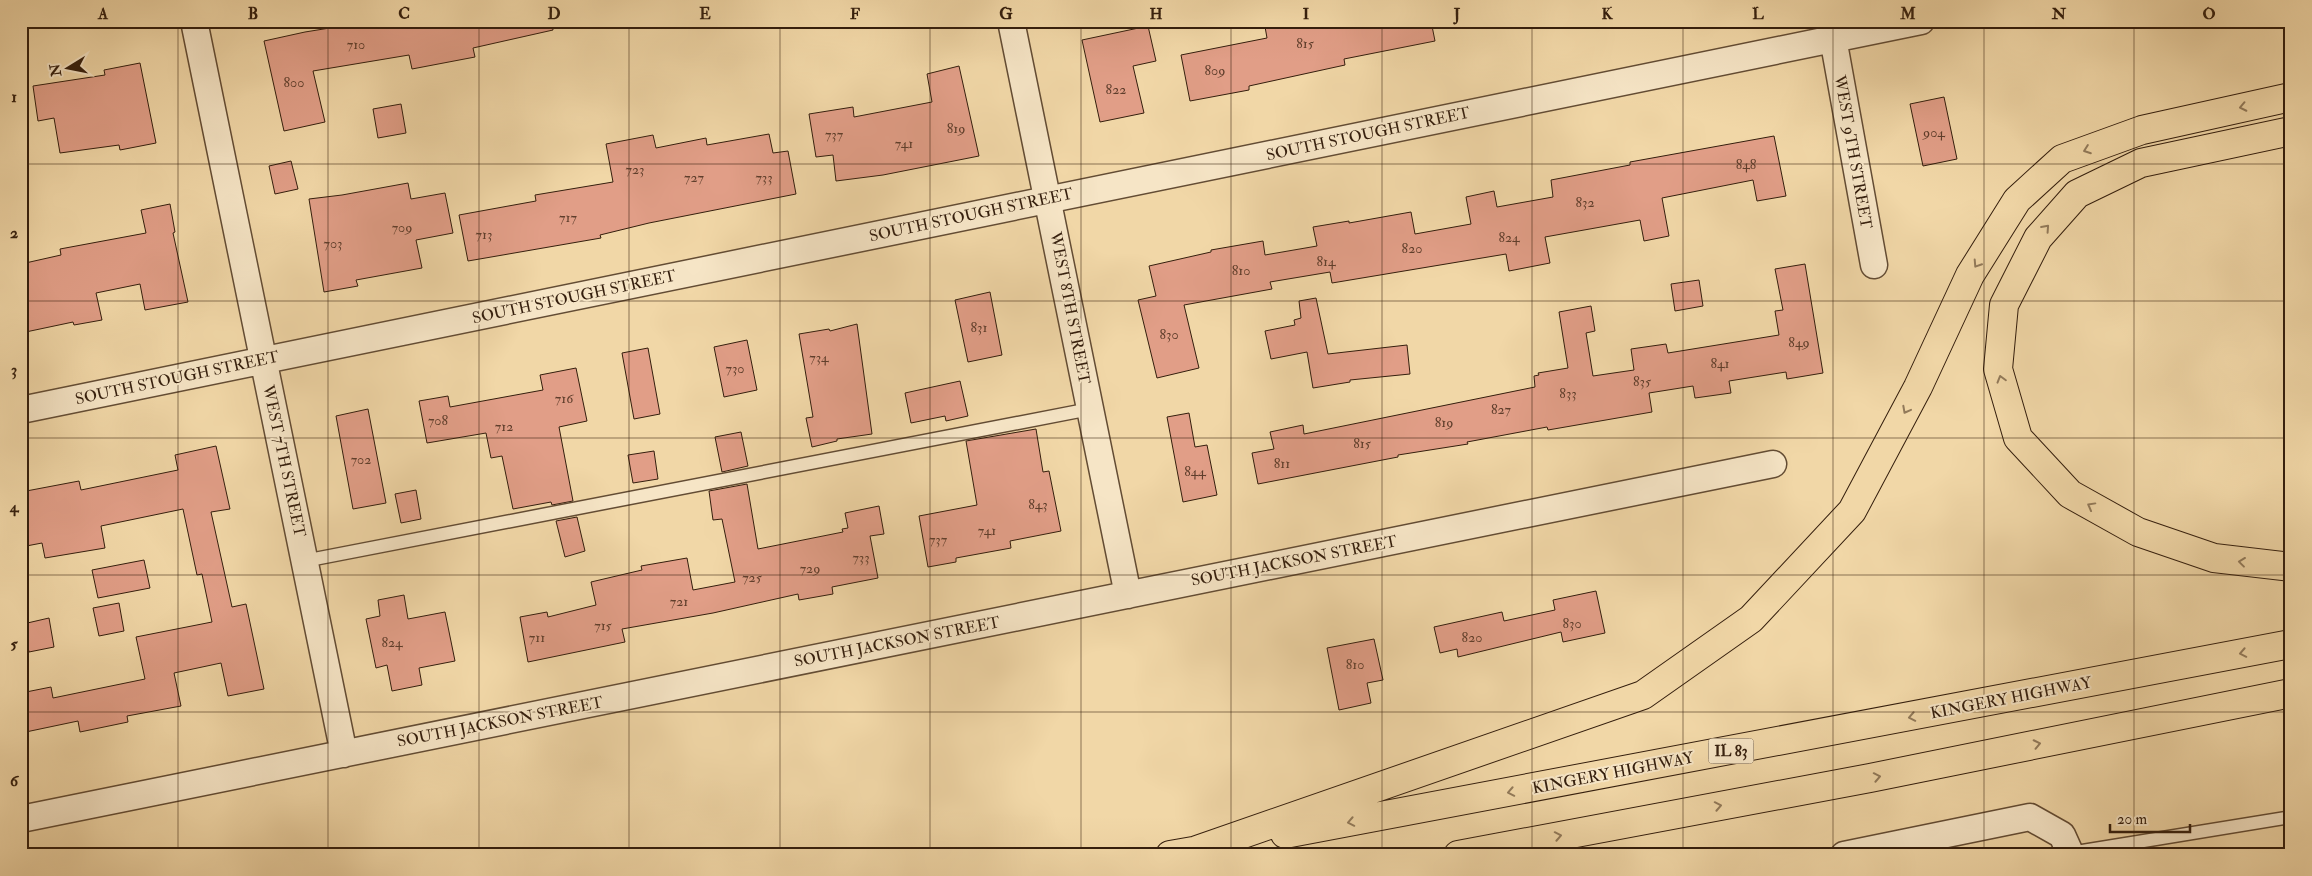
<svg xmlns="http://www.w3.org/2000/svg" width="2312" height="876" viewBox="0 0 2312 876" font-family="'IM FELL Double Pica',serif">
<style>
.building{fill:#e19e87;stroke:#341e0d}
.lines{fill:none;stroke-linecap:round;stroke-linejoin:round}
.service-casing{stroke:#634c34;stroke-width:15}
.minor-casing{stroke:#634c34;stroke-width:29}
.motorway-casing{stroke:#341e0d;stroke-width:30}
.service{stroke:#f6e5c6;stroke-width:12}
.minor{stroke:#f6e5c6;stroke-width:26}
.motorway{stroke:#f1d7a7;stroke-width:28}
.oneway{stroke:#927a5a}
.grid{fill:none;stroke:#341e0d;stroke-width:1;stroke-opacity:0.55}
.labels{text-anchor:middle;dominant-baseline:central;stroke-width:4;stroke-linejoin:round;paint-order:stroke}
.number-label{font-size:14px;fill:#5f3e2c}
.shield{fill:#f6e5c6;stroke:#6e5a44;stroke-width:1}
.shield-label{font-size:15px;font-weight:bold;fill:#341e0d}
.street-label{font-size:16px;fill:#341e0d;stroke:#f6e5c6}
.neatline{fill:none;stroke:#341e0d;stroke-width:2}
.grid-label{font-size:16px;text-anchor:middle;font-weight:bold;fill:#341e0d}
</style>
<rect width="100%" height="100%" fill="#f1d7a7"/>
<filter id="stains"><feTurbulence type="fractalNoise" baseFrequency=".004" numOctaves="4"/><feColorMatrix values="0 0 0 0 .2 0 0 0 0 .09 0 0 0 0 .02 0 0 0 .5 -.17"/></filter>
<radialGradient id="worn" r=".72"><stop offset=".6" stop-color="#630" stop-opacity="0"/><stop offset="1" stop-color="#630" stop-opacity=".3"/></radialGradient>
<!-- building -->
<path class="building" d="M 373,21 L 552,21 L 553,30 L 473,48 L 475,57 L 412,69 L 409,55 L 313,71 L 325,122 L 284,131 L 264,41 L 305,32 Z
M 1264,21 L 1431,21 L 1435,41 L 1344,59 L 1345,65 L 1249,86 L 1249,90 L 1190,101 L 1181,55 L 1267,38 Z
M 1148,26 L 1156,61 L 1133,66 L 1144,113 L 1100,122 L 1082,40 Z
M 140,63 L 156,143 L 120,150 L 119,145 L 60,153 L 54,118 L 38,121 L 33,86 L 105,75 L 104,70 Z
M 959,66 L 979,156 L 883,175 L 836,181 L 833,155 L 816,157 L 809,114 L 853,107 L 854,117 L 932,102 L 927,74 Z
M 1944,97 L 1957,159 L 1923,166 L 1910,104 Z
M 401,104 L 406,133 L 378,138 L 373,109 Z
M 769,134 L 773,153 L 788,151 L 796,194 L 649,223 L 600,235 L 601,238 L 468,261 L 459,215 L 536,201 L 535,195 L 613,182 L 606,144 L 653,135 L 656,148 L 706,138 L 707,145 Z
M 1774,136 L 1786,196 L 1757,201 L 1753,180 L 1662,198 L 1669,236 L 1644,241 L 1640,220 L 1545,237 L 1550,263 L 1509,271 L 1506,254 L 1332,283 L 1330,272 L 1270,282 L 1272,289 L 1184,305 L 1199,368 L 1157,378 L 1138,300 L 1156,296 L 1149,266 L 1211,252 L 1211,250 L 1263,241 L 1265,255 L 1317,246 L 1313,227 L 1349,221 L 1349,223 L 1411,212 L 1415,234 L 1471,224 L 1466,197 L 1494,191 L 1497,207 L 1553,197 L 1551,180 L 1630,165 L 1630,162 Z
M 291,161 L 298,189 L 275,194 L 269,166 Z
M 408,183 L 411,199 L 445,193 L 453,233 L 416,240 L 422,268 L 356,280 L 358,286 L 324,292 L 309,199 L 342,195 Z
M 170,204 L 175,232 L 173,233 L 188,302 L 145,310 L 140,284 L 96,293 L 102,320 L 74,325 L 73,322 L 21,333 L 21,264 L 61,255 L 60,249 L 146,233 L 141,210 Z
M 1805,264 L 1823,373 L 1787,379 L 1786,372 L 1729,381 L 1731,393 L 1695,398 L 1693,386 L 1649,393 L 1652,412 L 1548,430 L 1547,427 L 1467,442 L 1468,444 L 1398,455 L 1398,457 L 1258,484 L 1252,453 L 1274,449 L 1270,432 L 1303,425 L 1304,434 L 1535,387 L 1534,376 L 1539,375 L 1538,373 L 1568,368 L 1559,312 L 1591,306 L 1595,331 L 1586,333 L 1593,376 L 1634,370 L 1631,349 L 1666,344 L 1668,353 L 1779,335 L 1775,311 L 1783,310 L 1775,269 Z
M 1699,280 L 1703,306 L 1675,311 L 1671,284 Z
M 990,292 L 1002,355 L 968,362 L 955,300 Z
M 1316,298 L 1328,354 L 1407,345 L 1410,374 L 1350,380 L 1350,382 L 1313,388 L 1307,352 L 1271,359 L 1265,331 L 1295,325 L 1294,320 L 1301,318 L 1299,301 Z
M 857,324 L 872,434 L 837,439 L 837,441 L 812,447 L 806,418 L 813,417 L 799,334 L 829,329 L 830,331 Z
M 747,340 L 757,390 L 724,397 L 714,347 Z
M 648,348 L 660,414 L 634,419 L 622,353 Z
M 576,368 L 587,421 L 559,427 L 573,501 L 552,505 L 551,502 L 513,509 L 502,456 L 491,458 L 486,433 L 427,443 L 419,401 L 448,396 L 450,407 L 543,390 L 540,375 Z
M 960,381 L 968,416 L 946,421 L 945,416 L 911,423 L 905,393 Z
M 368,409 L 386,503 L 353,509 L 336,416 Z
M 1189,413 L 1195,447 L 1207,445 L 1217,495 L 1183,502 L 1167,417 Z
M 1036,429 L 1043,472 L 1049,471 L 1061,531 L 1010,541 L 1011,548 L 956,558 L 956,562 L 928,567 L 919,516 L 977,505 L 966,441 Z
M 741,432 L 748,466 L 722,472 L 715,437 Z
M 216,446 L 230,509 L 211,512 L 232,607 L 246,604 L 264,689 L 228,696 L 221,663 L 174,673 L 181,706 L 127,716 L 128,722 L 80,732 L 78,721 L 21,733 L 21,693 L 51,687 L 53,698 L 145,679 L 136,637 L 212,622 L 202,574 L 197,575 L 183,509 L 101,526 L 105,548 L 45,558 L 42,543 L 21,547 L 21,492 L 79,481 L 81,490 L 178,470 L 175,455 Z
M 654,451 L 658,479 L 633,483 L 628,455 Z
M 747,484 L 758,549 L 843,532 L 842,529 L 848,528 L 845,513 L 879,506 L 884,534 L 870,536 L 878,578 L 832,587 L 833,594 L 799,600 L 798,594 L 713,613 L 622,629 L 625,642 L 528,662 L 520,617 L 547,612 L 548,617 L 596,605 L 591,582 L 642,570 L 641,566 L 687,558 L 693,590 L 735,582 L 722,519 L 713,520 L 709,491 Z
M 416,490 L 421,519 L 401,523 L 395,494 Z
M 577,517 L 585,551 L 565,557 L 556,521 Z
M 144,560 L 150,588 L 98,598 L 92,570 Z
M 1596,591 L 1605,633 L 1563,642 L 1561,632 L 1458,657 L 1457,649 L 1440,653 L 1434,627 L 1502,612 L 1504,621 L 1555,610 L 1553,600 Z
M 404,595 L 408,619 L 445,612 L 455,661 L 419,668 L 422,685 L 392,691 L 387,665 L 376,668 L 366,619 L 380,616 L 378,600 Z
M 119,603 L 124,631 L 99,636 L 93,608 Z
M 49,618 L 54,647 L 29,652 L 23,624 Z
M 1374,639 L 1383,680 L 1367,683 L 1371,703 L 1339,710 L 1327,648 Z"/>
<g class="lines">
<defs>
<path id="service" d="M 304,561 L 1090,409
M 2070,853 L 2291,817"/>
<path id="minor" d="M 194,21 L 344,754
M 1011,21 L 1128,595
M 1833,38 L 1874,265
M 21,410 L 1921,21
M 21,819 L 1773,464
M 1844,855 L 2030,817 L 2062,835 L 2071,855"/>
<path id="motorway" d="M 2291,131 L 2141,163 L 2077,194 L 2038,238 L 2004,305 L 1998,369 L 2018,438 L 2070,494 L 2138,532 L 2214,558 L 2291,567
M 1285,834 L 2291,644
M 1197,850 L 1643,695 L 1751,619 L 1852,511 L 1918,387 L 1970,275 L 2017,200 L 2062,159 L 2142,130 L 2291,97
M 1170,855 L 1216,847
M 1458,855 L 1870,778 L 2291,693"/>
</defs>
<!-- service casing -->
<use href="#service" class="service-casing"/>
<!-- minor casing -->
<use href="#minor" class="minor-casing"/>
<!-- motorway casing -->
<use href="#motorway" class="motorway-casing"/>
<!-- service -->
<use href="#service" class="service"/>
<!-- minor -->
<use href="#minor" class="minor"/>
<!-- motorway -->
<use href="#motorway" class="motorway"/>
</g>
<!-- one-way arrows -->
<defs><path id="oneway-chevron" d="M-2-3.5L2.5 0L-2 3.5" fill="none" stroke-width="1.6" stroke-linecap="round" stroke-linejoin="round" transform="scale(1.25)"/></defs>
<g class="oneway">
<use href="#oneway-chevron" transform="translate(2243 107) rotate(168)"/>
<use href="#oneway-chevron" transform="translate(2087 150) rotate(160)"/>
<use href="#oneway-chevron" transform="translate(2046 228) rotate(-48)"/>
<use href="#oneway-chevron" transform="translate(1977 264) rotate(123)"/>
<use href="#oneway-chevron" transform="translate(2001 379) rotate(-106)"/>
<use href="#oneway-chevron" transform="translate(1906 410) rotate(118)"/>
<use href="#oneway-chevron" transform="translate(2091 506) rotate(-151)"/>
<use href="#oneway-chevron" transform="translate(2242 562) rotate(-173)"/>
<use href="#oneway-chevron" transform="translate(2243 653) rotate(169)"/>
<use href="#oneway-chevron" transform="translate(1912 717) rotate(169)"/>
<use href="#oneway-chevron" transform="translate(2037 744) rotate(-12)"/>
<use href="#oneway-chevron" transform="translate(1877 777) rotate(-11)"/>
<use href="#oneway-chevron" transform="translate(1511 792) rotate(169)"/>
<use href="#oneway-chevron" transform="translate(1718 806) rotate(-11)"/>
<use href="#oneway-chevron" transform="translate(1351 822) rotate(169)"/>
<use href="#oneway-chevron" transform="translate(1558 836) rotate(-11)"/>
</g>
<!-- grid -->
<path class="grid" d="M 178,21 L 178,855M 328,21 L 328,855M 479,21 L 479,855M 629,21 L 629,855M 780,21 L 780,855M 930,21 L 930,855M 1081,21 L 1081,855M 1231,21 L 1231,855M 1382,21 L 1382,855M 1532,21 L 1532,855M 1683,21 L 1683,855M 1833,21 L 1833,855M 1984,21 L 1984,855M 2134,21 L 2134,855M 21,164 L 2291,164M 21,301 L 2291,301M 21,438 L 2291,438M 21,575 L 2291,575M 21,712 L 2291,712"/>
<g class="labels">
<!-- number labels -->
<g class="number-label">
<text x="1305" y="43">815</text>
<text x="356" y="44">710</text>
<text x="1215" y="70">809</text>
<text x="294" y="82">800</text>
<text x="1116" y="89">822</text>
<text x="956" y="128">819</text>
<text x="1934" y="132">904</text>
<text x="834" y="134">737</text>
<text x="904" y="143">741</text>
<text x="1746" y="164">848</text>
<text x="635" y="169">723</text>
<text x="694" y="177">727</text>
<text x="764" y="177">733</text>
<text x="1585" y="202">832</text>
<text x="568" y="217">717</text>
<text x="402" y="227">709</text>
<text x="484" y="234">713</text>
<text x="1509" y="237">824</text>
<text x="333" y="243">703</text>
<text x="1412" y="248">820</text>
<text x="1326" y="261">814</text>
<text x="1241" y="270">810</text>
<text x="979" y="327">831</text>
<text x="1169" y="334">830</text>
<text x="1799" y="342">849</text>
<text x="819" y="357">734</text>
<text x="1720" y="363">841</text>
<text x="735" y="368">730</text>
<text x="1642" y="381">835</text>
<text x="1568" y="393">833</text>
<text x="564" y="398">716</text>
<text x="1501" y="409">827</text>
<text x="438" y="420">708</text>
<text x="1444" y="422">819</text>
<text x="504" y="426">712</text>
<text x="1362" y="443">815</text>
<text x="361" y="459">702</text>
<text x="1282" y="463">811</text>
<text x="1195" y="471">844</text>
<text x="1038" y="504">843</text>
<text x="987" y="530">741</text>
<text x="938" y="539">737</text>
<text x="861" y="557">733</text>
<text x="810" y="568">729</text>
<text x="752" y="577">725</text>
<text x="679" y="601">721</text>
<text x="1572" y="623">830</text>
<text x="603" y="625">715</text>
<text x="537" y="637">711</text>
<text x="1472" y="637">820</text>
<text x="392" y="642">824</text>
<text x="1355" y="664">810</text>
</g>
<!-- shield labels -->
<rect class="shield" x="1708.5" y="738.5" width="45" height="25" rx="4"/>
<g class="shield-label">
<text x="1731" y="751">IL 83</text>
</g>
<!-- street labels -->
<g class="street-label">
<text transform="translate(1368 134) rotate(-12)">SOUTH STOUGH STREET</text>
<text transform="translate(1853 152) rotate(80)">WEST 9TH STREET</text>
<text transform="translate(971 215) rotate(-12)">SOUTH STOUGH STREET</text>
<text transform="translate(574 297) rotate(-12)">SOUTH STOUGH STREET</text>
<text transform="translate(1070 308) rotate(79)">WEST 8TH STREET</text>
<text transform="translate(177 378) rotate(-12)">SOUTH STOUGH STREET</text>
<text transform="translate(284 461) rotate(78)">WEST 7TH STREET</text>
<text transform="translate(1294 561) rotate(-11)">SOUTH JACKSON STREET</text>
<text transform="translate(897 642) rotate(-11)">SOUTH JACKSON STREET</text>
<text transform="translate(2011 698) rotate(-11)">KINGERY HIGHWAY</text>
<text transform="translate(500 722) rotate(-11)">SOUTH JACKSON STREET</text>
<text transform="translate(1613 773) rotate(-11)">KINGERY HIGHWAY</text>
</g>
</g>
<!-- margin -->
<rect width="2312" height="876" fill="none" stroke="#f1d7a7" stroke-width="55"/>
<!-- north arrow -->
<g transform="translate(68 68) rotate(260)" stroke="#f6e5c6" stroke-width="4" paint-order="stroke">
<path d="M0-4L9 19L0 12L-9 19Z" fill="#341e0d"/>
<text y="-8" font-size="14" font-weight="bold" text-anchor="middle" fill="#341e0d">N</text>
</g>
<!-- scale -->
<path d="M2110 824v8h80v-8" fill="none" stroke="#341e0d" stroke-width="2.5"/>
<text x="2117" y="824" font-size="15" fill="#341e0d" stroke="#f6e5c6" stroke-width="4" paint-order="stroke">20 m</text>
<rect x="28" y="28" width="2256" height="820" class="neatline"/>
<g class="grid-label">
<text x="103" y="19">A</text>
<text x="253" y="19">B</text>
<text x="404" y="19">C</text>
<text x="554" y="19">D</text>
<text x="705" y="19">E</text>
<text x="855" y="19">F</text>
<text x="1006" y="19">G</text>
<text x="1156" y="19">H</text>
<text x="1306" y="19">I</text>
<text x="1457" y="19">J</text>
<text x="1607" y="19">K</text>
<text x="1758" y="19">L</text>
<text x="1908" y="19">M</text>
<text x="2059" y="19">N</text>
<text x="2209" y="19">O</text>
<text x="14" y="102">1</text>
<text x="14" y="238">2</text>
<text x="14" y="375">3</text>
<text x="14" y="512">4</text>
<text x="14" y="649">5</text>
<text x="14" y="786">6</text>
</g>
<rect width="100%" height="100%" filter="url(#stains)"/>
<rect width="100%" height="100%" fill="url(#worn)"/>
</svg>
